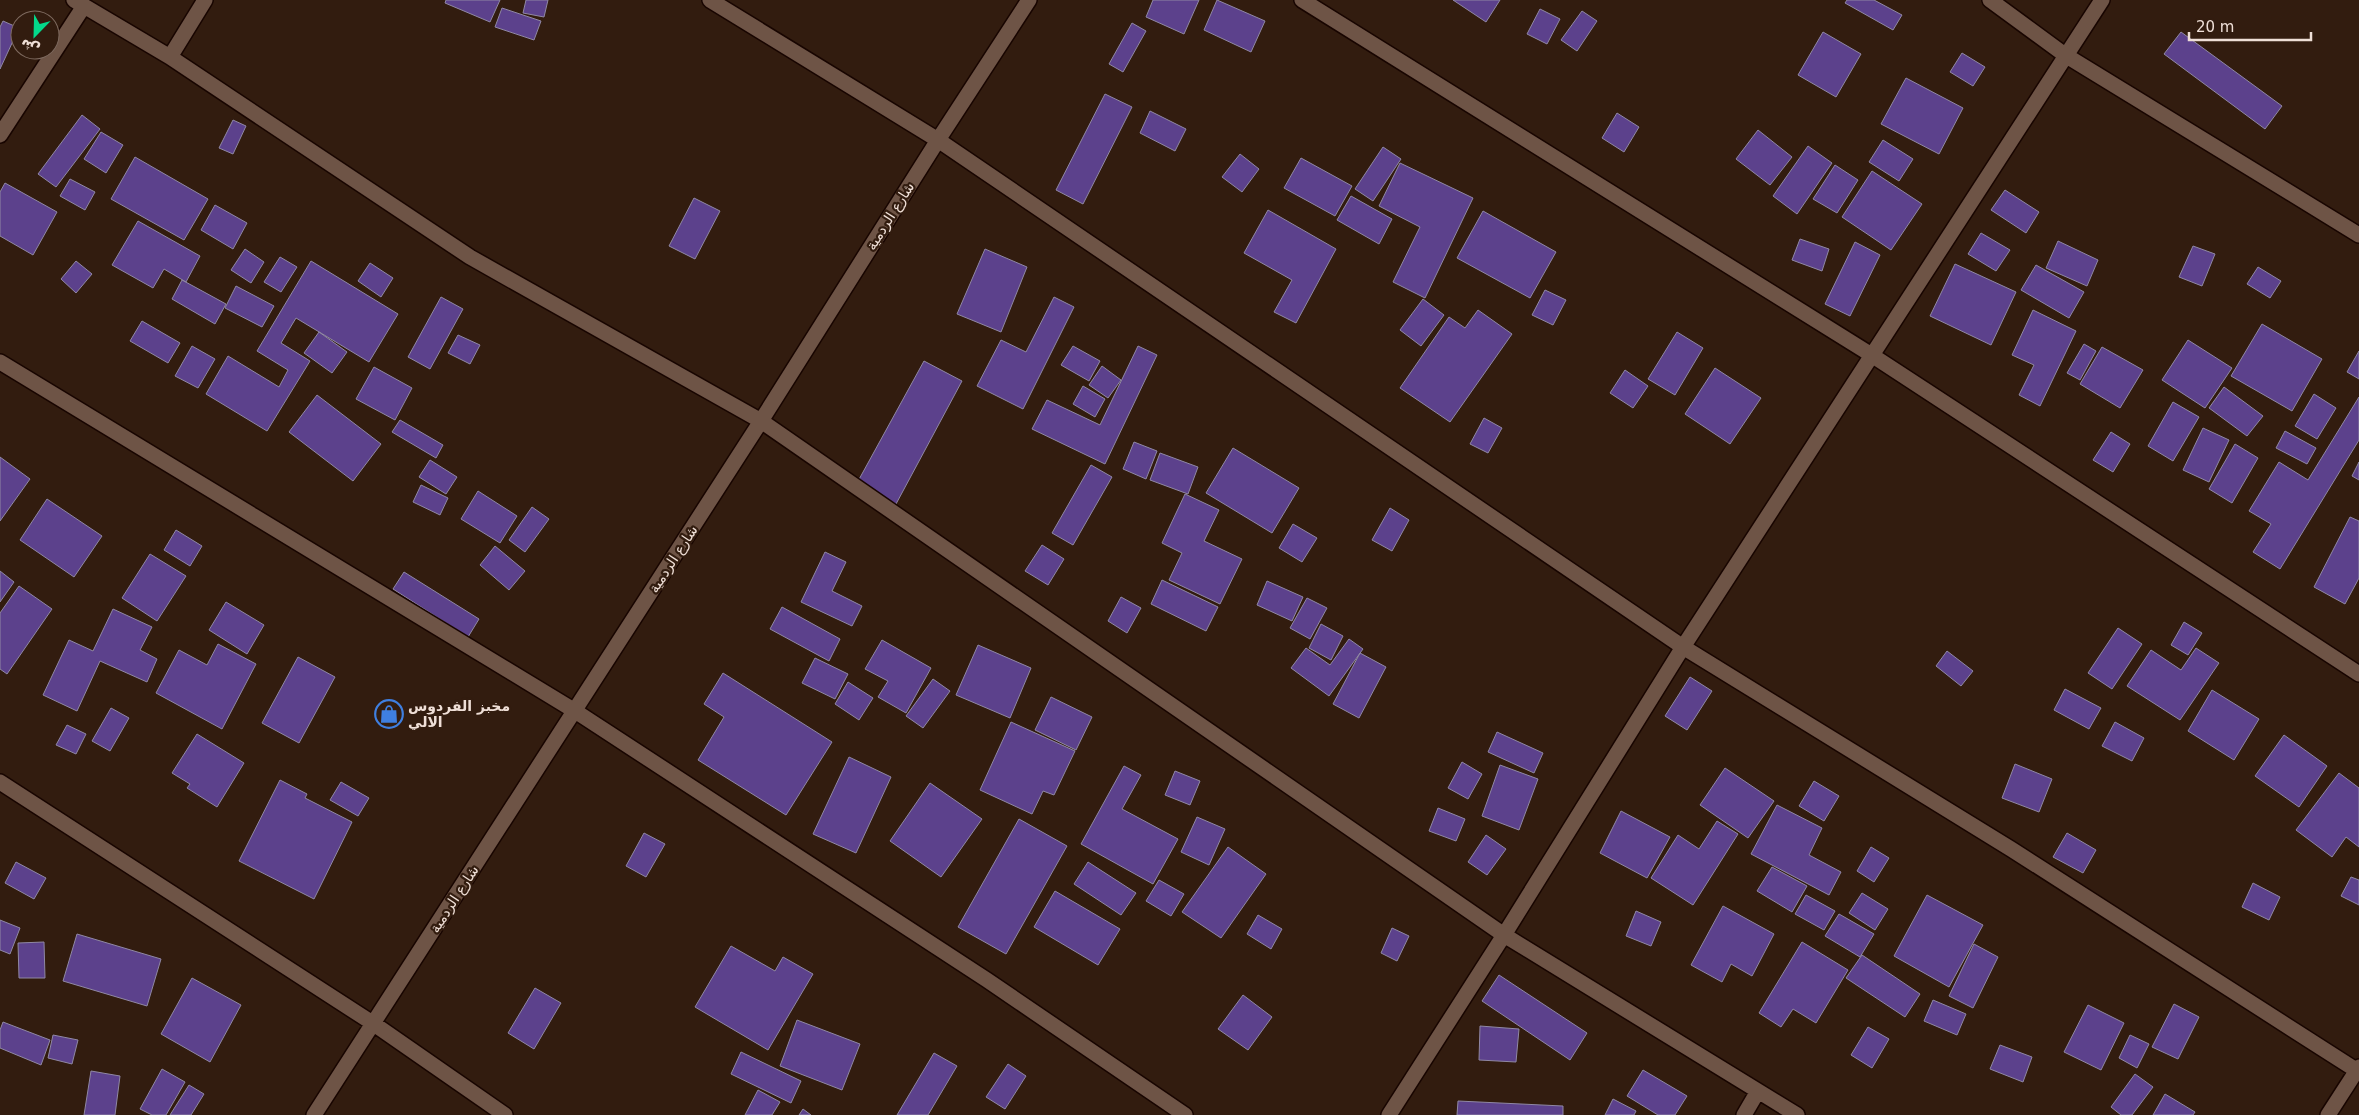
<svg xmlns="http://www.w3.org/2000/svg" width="2359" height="1115" viewBox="0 0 2359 1115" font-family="'DejaVu Sans','Noto Naskh Arabic',sans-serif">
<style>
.building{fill:#5c418c;stroke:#9088a4}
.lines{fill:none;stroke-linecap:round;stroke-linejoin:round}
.minor-casing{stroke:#180500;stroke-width:18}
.minor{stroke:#6e5446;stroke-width:15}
.labels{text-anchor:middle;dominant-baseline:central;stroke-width:4.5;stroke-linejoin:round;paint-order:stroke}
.street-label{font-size:14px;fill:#efdfd7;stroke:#321c0f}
.poi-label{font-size:14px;font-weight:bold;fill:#efdfd7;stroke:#321c0f;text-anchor:start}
</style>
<rect width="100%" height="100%" fill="#321c0f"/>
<!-- building -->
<path class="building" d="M 446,0 L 500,0 L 490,22 L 445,3 Z
M 526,0 L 548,0 L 544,17 L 523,13 Z
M 1153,0 L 1199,0 L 1184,34 L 1146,17 Z
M 1217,0 L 1265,21 L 1251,52 L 1204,30 Z
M 1453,0 L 1500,0 L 1486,22 Z
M 1847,0 L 1874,0 L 1902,15 L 1893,30 L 1845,3 Z
M 502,8 L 541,21 L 534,40 L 495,27 Z
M 1540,9 L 1560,19 L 1547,44 L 1527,34 Z
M 1582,11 L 1597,21 L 1577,51 L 1561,40 Z
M 3,21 L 19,28 L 0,69 L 0,27 Z
M 1132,23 L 1146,31 L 1123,72 L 1109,64 Z
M 1823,32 L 1861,54 L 1836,97 L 1798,75 Z
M 2181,32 L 2282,106 L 2265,129 L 2164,54 Z
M 1962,53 L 1985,67 L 1973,86 L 1950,72 Z
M 1906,78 L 1963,108 L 1939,154 L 1881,124 Z
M 1105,94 L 1132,107 L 1083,204 L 1056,190 Z
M 1150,111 L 1186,129 L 1175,151 L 1140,133 Z
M 1617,113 L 1639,127 L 1624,152 L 1602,138 Z
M 82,115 L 100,129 L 56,187 L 38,174 Z
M 233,120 L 246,126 L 233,154 L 219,148 Z
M 1758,130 L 1792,157 L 1770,185 L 1736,159 Z
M 101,132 L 123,145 L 106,173 L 84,159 Z
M 1883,140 L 1913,159 L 1899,181 L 1869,162 Z
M 1808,146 L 1832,163 L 1797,214 L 1773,196 Z
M 1383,147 L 1401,159 L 1373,201 L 1355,189 Z
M 1240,154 L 1259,169 L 1242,192 L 1222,177 Z
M 135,157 L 208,199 L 184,240 L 111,199 Z
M 1301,158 L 1352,186 L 1335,216 L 1284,188 Z
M 1400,163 L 1473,198 L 1425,298 L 1393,282 L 1420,227 L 1379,206 Z
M 1835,165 L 1858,180 L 1837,213 L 1813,199 Z
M 1872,171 L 1922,204 L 1891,250 L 1842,217 Z
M 70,179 L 95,192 L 85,210 L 60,196 Z
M 5,183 L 57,212 L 33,255 L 0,236 L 0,192 Z
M 2005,190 L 2039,212 L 2026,233 L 1991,210 Z
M 1351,196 L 1392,219 L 1379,244 L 1337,220 Z
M 694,198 L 720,211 L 695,259 L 669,246 Z
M 215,205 L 247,223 L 233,249 L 201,230 Z
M 1268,210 L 1336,249 L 1296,323 L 1274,312 L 1292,280 L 1244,253 Z
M 1483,211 L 1556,252 L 1530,298 L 1457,258 Z
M 138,221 L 200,256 L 186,282 L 164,269 L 153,288 L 112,265 Z
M 1981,233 L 2010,250 L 1996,271 L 1968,254 Z
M 1800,239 L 1829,249 L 1822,271 L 1792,260 Z
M 2058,241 L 2098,260 L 2087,286 L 2046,268 Z
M 1855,242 L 1880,255 L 1850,316 L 1825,304 Z
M 2193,246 L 2215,254 L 2202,286 L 2179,277 Z
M 245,249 L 264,262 L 251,283 L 231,270 Z
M 985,249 L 1027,267 L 1001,332 L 957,314 Z
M 280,257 L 297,267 L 281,292 L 264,282 Z
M 76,261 L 92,274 L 76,293 L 61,279 Z
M 311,261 L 398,314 L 369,362 L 296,318 L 281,343 L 310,361 L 267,431 L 206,394 L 228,356 L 279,387 L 288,370 L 257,351 Z
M 370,263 L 393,278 L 381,297 L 358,281 Z
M 1955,264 L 2016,292 L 1991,345 L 1930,316 Z
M 2036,265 L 2084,292 L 2069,318 L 2021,290 Z
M 2258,267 L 2281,281 L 2270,298 L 2247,284 Z
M 182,280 L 226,304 L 215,324 L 172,299 Z
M 236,286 L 274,306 L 262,327 L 225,308 Z
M 1545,290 L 1566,300 L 1553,325 L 1532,315 Z
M 441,297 L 463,309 L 430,369 L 408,357 Z
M 1054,297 L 1074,307 L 1023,409 L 977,386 L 1001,340 L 1026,352 Z
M 1423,299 L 1444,315 L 1421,346 L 1400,330 Z
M 1478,310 L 1512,334 L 1450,422 L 1400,388 L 1449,317 L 1465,328 Z
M 2033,310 L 2076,331 L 2040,406 L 2019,395 L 2034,365 L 2012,355 Z
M 142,321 L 180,343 L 168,363 L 130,341 Z
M 2262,324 L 2322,359 L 2292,411 L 2231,376 Z
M 319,332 L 347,352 L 332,373 L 304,353 Z
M 1677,332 L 1703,348 L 1675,395 L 1648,379 Z
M 458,335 L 480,345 L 470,364 L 448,353 Z
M 2188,340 L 2232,368 L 2205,408 L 2162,380 Z
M 2084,344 L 2096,351 L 2080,380 L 2067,373 Z
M 192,346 L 215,359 L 198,388 L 175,376 Z
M 1073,346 L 1100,361 L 1089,381 L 1061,365 Z
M 1138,346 L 1157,355 L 1105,464 L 1032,429 L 1047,400 L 1100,425 Z
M 2102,347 L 2143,370 L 2120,408 L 2080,384 Z
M 2359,351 L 2359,379 L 2347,372 Z
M 924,361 L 962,381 L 896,504 L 857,483 Z
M 1102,366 L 1121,380 L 1108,398 L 1089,385 Z
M 374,367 L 412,388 L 395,420 L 356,399 Z
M 1715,368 L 1761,398 L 1730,444 L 1685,414 Z
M 1625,370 L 1648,386 L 1633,408 L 1610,393 Z
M 1083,386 L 1105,399 L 1095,417 L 1073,404 Z
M 2224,387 L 2263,416 L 2247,436 L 2209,408 Z
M 2314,394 L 2336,408 L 2317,439 L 2295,426 Z
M 317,395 L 381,444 L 353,481 L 289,432 Z
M 2359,397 L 2359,440 L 2280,569 L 2253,552 L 2271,524 L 2249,511 L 2279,462 L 2308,480 Z
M 2173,402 L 2199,417 L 2173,461 L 2148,446 Z
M 1484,418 L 1502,428 L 1488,453 L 1470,444 Z
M 400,420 L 443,445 L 436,458 L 392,432 Z
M 2203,428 L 2229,440 L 2209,482 L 2183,470 Z
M 2285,431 L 2316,448 L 2307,464 L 2276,448 Z
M 2111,432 L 2130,444 L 2113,472 L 2093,460 Z
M 1134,442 L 1157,451 L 1146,479 L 1123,469 Z
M 2235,444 L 2258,458 L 2232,503 L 2209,489 Z
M 1233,448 L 1299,488 L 1272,533 L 1206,493 Z
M 1160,453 L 1198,467 L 1188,494 L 1150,480 Z
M 0,457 L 30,479 L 0,521 Z
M 430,460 L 457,477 L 446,494 L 419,477 Z
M 2359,462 L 2359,480 L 2352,476 Z
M 1091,465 L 1112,477 L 1073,545 L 1052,533 Z
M 421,485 L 448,498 L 440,515 L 413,502 Z
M 478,491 L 517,516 L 500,543 L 461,519 Z
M 1185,494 L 1219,510 L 1204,541 L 1242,559 L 1220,604 L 1169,580 L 1182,553 L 1162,543 Z
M 47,499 L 102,536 L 74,577 L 20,540 Z
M 532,507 L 549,519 L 525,552 L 509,540 Z
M 1390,508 L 1409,520 L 1392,551 L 1372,540 Z
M 2350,517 L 2359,521 L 2359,578 L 2345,604 L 2314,587 Z
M 1293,524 L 1317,538 L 1302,562 L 1279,548 Z
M 176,530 L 202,546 L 190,566 L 164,550 Z
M 1042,545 L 1064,559 L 1048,585 L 1025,571 Z
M 495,546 L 525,571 L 509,590 L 480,565 Z
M 825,552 L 846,562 L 832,591 L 862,606 L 852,626 L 801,602 Z
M 150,554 L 186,576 L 157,621 L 122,598 Z
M 0,571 L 14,582 L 0,602 Z
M 404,572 L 479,619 L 468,637 L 393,589 Z
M 1162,580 L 1218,607 L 1206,631 L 1151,604 Z
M 1267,581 L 1303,597 L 1292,621 L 1257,605 Z
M 19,586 L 52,609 L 7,674 L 0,669 L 0,613 Z
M 1121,597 L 1141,608 L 1127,633 L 1108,621 Z
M 1307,598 L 1327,608 L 1310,639 L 1290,628 Z
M 226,602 L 264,625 L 247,654 L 209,630 Z
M 782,607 L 840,639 L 829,661 L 770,629 Z
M 113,609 L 152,627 L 140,650 L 157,659 L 147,682 L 100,661 L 77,711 L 43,695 L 69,640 L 93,651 Z
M 2184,622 L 2202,633 L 2188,655 L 2171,645 Z
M 1321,624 L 1343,636 L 1331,660 L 1309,648 Z
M 2118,628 L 2142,644 L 2112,689 L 2088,673 Z
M 1349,639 L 1363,649 L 1329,696 L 1291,668 L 1306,648 L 1330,665 Z
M 882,640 L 931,668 L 906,713 L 878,697 L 888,681 L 865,669 Z
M 218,644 L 256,664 L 222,729 L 156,693 L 179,650 L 207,665 Z
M 978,645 L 1031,668 L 1010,718 L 956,695 Z
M 2196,648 L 2219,663 L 2180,720 L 2127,686 L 2151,650 L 2181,670 Z
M 1947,651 L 1973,671 L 1961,686 L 1936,666 Z
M 1360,653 L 1386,667 L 1359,718 L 1333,704 Z
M 298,657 L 335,677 L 299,743 L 262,723 Z
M 815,658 L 848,674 L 835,699 L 802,683 Z
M 723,673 L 832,742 L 786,815 L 698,760 L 724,717 L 704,704 Z
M 1690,677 L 1712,691 L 1687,730 L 1665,716 Z
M 933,679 L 950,691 L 923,728 L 906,716 Z
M 848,682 L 873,698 L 859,720 L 835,704 Z
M 2065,689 L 2101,708 L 2089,729 L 2054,710 Z
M 2212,690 L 2259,719 L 2234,760 L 2188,731 Z
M 1051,697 L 1092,717 L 1076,750 L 1035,730 Z
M 111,708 L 129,718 L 110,751 L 92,741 Z
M 1011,722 L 1075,751 L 1054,795 L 1043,791 L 1032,814 L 980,790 Z
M 2115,722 L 2144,738 L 2132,761 L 2102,746 Z
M 67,725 L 86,734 L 76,754 L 56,745 Z
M 1497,732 L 1543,753 L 1534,773 L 1488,752 Z
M 197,734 L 244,763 L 217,807 L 187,788 L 190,784 L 172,773 Z
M 2284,735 L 2327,766 L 2299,807 L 2255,776 Z
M 849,757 L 891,777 L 856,853 L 813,834 Z
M 1462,762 L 1482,774 L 1468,799 L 1448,788 Z
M 2015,764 L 2052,779 L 2039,812 L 2002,798 Z
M 1500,765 L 1538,779 L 1519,830 L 1482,816 Z
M 1124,766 L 1141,775 L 1122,809 L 1178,839 L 1153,884 L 1081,844 Z
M 1725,768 L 1774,801 L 1748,838 L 1700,805 Z
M 1175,771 L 1200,781 L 1190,805 L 1165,795 Z
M 2339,773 L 2359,788 L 2359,847 L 2346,837 L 2332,857 L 2296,830 Z
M 280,780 L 307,794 L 305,798 L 352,822 L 314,899 L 239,861 Z
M 1814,781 L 1839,796 L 1824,821 L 1799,806 Z
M 341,782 L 369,798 L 358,816 L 330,800 Z
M 930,783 L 982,819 L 941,877 L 890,841 Z
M 1777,805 L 1822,828 L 1809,855 L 1841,872 L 1829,895 L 1751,854 Z
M 1438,808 L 1465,819 L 1456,841 L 1429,831 Z
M 1621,811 L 1670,837 L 1647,878 L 1600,853 Z
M 1197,817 L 1225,829 L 1209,865 L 1181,852 Z
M 1019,819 L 1067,846 L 1006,954 L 958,927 Z
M 1717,821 L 1738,834 L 1693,905 L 1651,878 L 1678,835 L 1699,849 Z
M 644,833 L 665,844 L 646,877 L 626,866 Z
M 2067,833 L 2096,850 L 2083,873 L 2053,857 Z
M 1486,835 L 1506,849 L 1487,875 L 1468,862 Z
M 1228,847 L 1266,874 L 1221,938 L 1182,912 Z
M 1871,847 L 1889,858 L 1874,882 L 1857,871 Z
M 16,862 L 46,878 L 34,899 L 5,883 Z
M 1088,862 L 1136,893 L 1121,915 L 1074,884 Z
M 1772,867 L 1807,886 L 1792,912 L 1757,891 Z
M 2351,877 L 2359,880 L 2359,905 L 2341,896 Z
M 1159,880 L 1184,894 L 1171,916 L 1146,901 Z
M 2253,883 L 2280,897 L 2269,920 L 2242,907 Z
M 1055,891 L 1120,929 L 1098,965 L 1034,927 Z
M 1862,893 L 1888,909 L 1875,930 L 1849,913 Z
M 1806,895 L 1835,911 L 1824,930 L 1795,914 Z
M 1927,895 L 1983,925 L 1949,987 L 1894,956 Z
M 1723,906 L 1774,934 L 1752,976 L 1731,964 L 1722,982 L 1691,965 Z
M 1636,911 L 1661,922 L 1651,946 L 1626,936 Z
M 1839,914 L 1874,934 L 1860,957 L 1825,936 Z
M 1258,915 L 1282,929 L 1271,949 L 1247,934 Z
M 0,920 L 20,928 L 10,954 L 0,950 Z
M 1392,928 L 1409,936 L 1397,961 L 1381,953 Z
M 77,934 L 161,959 L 147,1006 L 63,981 Z
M 44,942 L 45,978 L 19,978 L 18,943 Z
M 1802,942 L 1848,970 L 1816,1023 L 1793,1009 L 1781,1027 L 1759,1013 Z
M 1974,944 L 1998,957 L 1973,1008 L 1949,996 Z
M 731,946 L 775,971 L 783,957 L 813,974 L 768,1050 L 695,1007 Z
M 1862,955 L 1920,994 L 1905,1017 L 1846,978 Z
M 1499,975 L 1587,1033 L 1570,1060 L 1482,1001 Z
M 192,978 L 241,1005 L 210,1062 L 161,1034 Z
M 535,988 L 561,1003 L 534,1049 L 508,1033 Z
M 1243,995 L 1272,1017 L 1248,1050 L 1218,1029 Z
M 1933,1000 L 1966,1014 L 1957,1035 L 1924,1021 Z
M 2174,1004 L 2199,1017 L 2178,1059 L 2152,1047 Z
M 2088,1005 L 2124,1023 L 2101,1070 L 2064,1052 Z
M 797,1020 L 860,1044 L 842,1090 L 780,1066 Z
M 3,1022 L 50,1040 L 41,1065 L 0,1048 L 0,1030 Z
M 1480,1026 L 1519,1029 L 1516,1062 L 1479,1060 Z
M 1868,1027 L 1889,1039 L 1872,1068 L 1851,1055 Z
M 53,1035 L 78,1040 L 72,1064 L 48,1058 Z
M 2130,1035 L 2149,1044 L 2137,1068 L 2119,1058 Z
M 2000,1045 L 2032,1057 L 2023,1082 L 1990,1069 Z
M 741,1052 L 801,1081 L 791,1103 L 731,1074 Z
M 934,1053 L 957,1066 L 928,1115 L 897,1115 Z
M 1008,1064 L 1026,1076 L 1005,1109 L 986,1097 Z
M 162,1069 L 185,1082 L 166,1115 L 152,1115 L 140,1109 Z
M 1643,1070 L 1687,1096 L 1675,1115 L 1658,1115 L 1627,1096 Z
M 91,1071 L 120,1076 L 115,1115 L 84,1115 Z
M 2135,1074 L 2153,1087 L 2132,1115 L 2121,1115 L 2111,1107 Z
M 189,1085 L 204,1094 L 191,1115 L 170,1115 Z
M 758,1090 L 780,1102 L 772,1115 L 745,1115 Z
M 2165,1094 L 2195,1112 L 2193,1115 L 2153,1115 Z
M 1613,1099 L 1636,1111 L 1634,1115 L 1605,1115 Z
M 1458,1101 L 1563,1106 L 1563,1115 L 1457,1115 Z
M 803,1109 L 811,1115 L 799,1115 Z"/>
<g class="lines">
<defs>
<path id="minor" d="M 74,0 L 170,57 L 470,257 L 761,421 L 1504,935 L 1797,1115
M 710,0 L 938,140 L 1683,647 L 2011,849 L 2359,1072
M 1302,0 L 1870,354 L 2359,674
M 1990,0 L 2065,55 L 2359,235
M 170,57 L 205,0
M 0,135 L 84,6
M 0,362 L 575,711 L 987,980 L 1185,1115
M 0,782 L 374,1024 L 505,1115
M 314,1115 L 761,421 L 938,140 L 1029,0
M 1389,1115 L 1504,935 L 1683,647 L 2102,0
M 1744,1115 L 1758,1091
M 2328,1115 L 2359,1067"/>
</defs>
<!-- minor casing -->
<use href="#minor" class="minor-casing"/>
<!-- minor -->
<use href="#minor" class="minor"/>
</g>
<!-- icons -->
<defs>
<symbol id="shop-ring" viewBox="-11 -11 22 22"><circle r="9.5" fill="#321c0f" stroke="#3f7fe0" stroke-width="1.5"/><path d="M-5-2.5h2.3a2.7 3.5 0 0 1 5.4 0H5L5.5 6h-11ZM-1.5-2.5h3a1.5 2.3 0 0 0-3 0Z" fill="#3f7fe0"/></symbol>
</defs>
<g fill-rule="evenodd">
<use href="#shop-ring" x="373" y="698" width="32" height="32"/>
</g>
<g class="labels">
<!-- street labels -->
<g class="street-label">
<text transform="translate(890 216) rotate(-58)">شارع الردمية</text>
<text transform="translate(673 559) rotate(-57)">شارع الردمية</text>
<text transform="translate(454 899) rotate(-57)">شارع الردمية</text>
</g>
<!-- poi labels -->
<g class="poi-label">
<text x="408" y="706">مخبز الفردوس<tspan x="408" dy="16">الالي</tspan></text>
</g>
</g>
<!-- north arrow -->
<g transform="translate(35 35) rotate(203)"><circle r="24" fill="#321c0f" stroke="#7e6a5f"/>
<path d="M0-4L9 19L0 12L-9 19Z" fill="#03d98b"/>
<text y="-8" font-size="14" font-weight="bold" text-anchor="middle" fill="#efdfd7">ش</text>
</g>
<!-- scale -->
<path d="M2189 32v8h122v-8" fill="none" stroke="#efdfd7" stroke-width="2.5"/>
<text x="2196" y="32" font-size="15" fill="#efdfd7" stroke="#321c0f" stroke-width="4" paint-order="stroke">20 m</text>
</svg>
